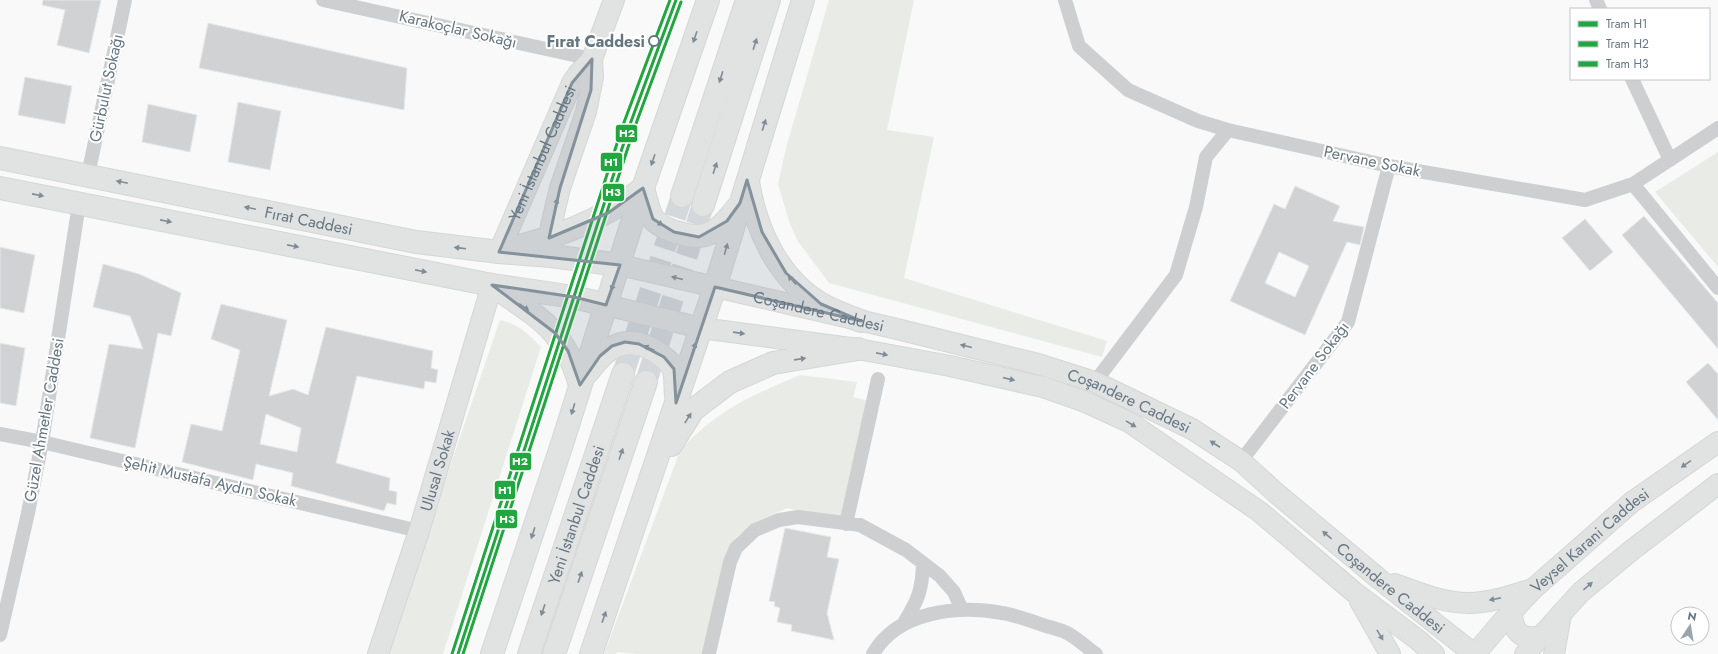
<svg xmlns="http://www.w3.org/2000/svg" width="1718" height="654" viewBox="0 0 1718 654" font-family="Jost,sans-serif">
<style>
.green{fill:#e8ebe6}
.building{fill:#d0d2d3;stroke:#e8e8e8;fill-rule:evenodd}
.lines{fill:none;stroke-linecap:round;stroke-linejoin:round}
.highway-tunnel{stroke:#d4d8dc;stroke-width:22;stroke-dasharray:22 11;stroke-linecap:butt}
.secondary-casing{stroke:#d5d6d7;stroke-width:22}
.primary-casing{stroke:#d5d6d7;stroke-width:24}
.highway-casing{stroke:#d5d6d6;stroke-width:24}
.street{stroke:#cecfd0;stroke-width:14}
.secondary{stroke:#e1e2e2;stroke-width:20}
.primary{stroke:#e1e2e2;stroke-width:22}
.highway{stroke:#e1e2e2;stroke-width:22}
.tram-1-casing{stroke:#fff;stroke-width:6}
.tram-2-casing{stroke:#fff;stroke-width:6}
.tram-3-casing{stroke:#fff;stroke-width:6}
.tram-1{stroke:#21a73f;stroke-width:3}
.tram-2{stroke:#21a73f;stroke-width:3}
.tram-3{stroke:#21a73f;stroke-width:3}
.oneway{fill:#7e8c96}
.marked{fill:#84929c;fill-opacity:0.2;stroke:#84929c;stroke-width:3;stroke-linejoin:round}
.stop-dot{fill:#fff;stroke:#657683;stroke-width:2}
.labels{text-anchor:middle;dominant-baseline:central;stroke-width:4;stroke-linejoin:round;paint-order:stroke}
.street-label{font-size:16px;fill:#657683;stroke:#fff}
.stop-label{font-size:16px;font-weight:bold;fill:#657683;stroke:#fff;text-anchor:end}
.line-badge{stroke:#fff;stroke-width:1.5}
.badge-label{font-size:11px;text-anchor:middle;font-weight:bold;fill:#fff}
</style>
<rect width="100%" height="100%" fill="#f9f9f9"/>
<!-- green -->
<path class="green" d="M 829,0 L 914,0 L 887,130 L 934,137 L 904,278 L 1107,341 L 1102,357 L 829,283 L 797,240 L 789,221 L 778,184 L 786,148 Z
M 1718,152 L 1718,267 L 1655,192 Z
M 500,320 C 518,324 529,334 541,347 L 443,654 L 386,654 Z
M 800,375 L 857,382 L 853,397 L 869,401 L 843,522 L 787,508 L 756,522 L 737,536 L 727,558 L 702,654 L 638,654 L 617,652 L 616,654 L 604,654 L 680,451 C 716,410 751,396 800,375 Z"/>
<!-- building -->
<path class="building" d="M 43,0 L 101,0 L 89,53 L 57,45 L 65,10 L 42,5 Z
M 208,23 L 407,68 L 404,110 L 199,68 Z
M 25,77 L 72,86 L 65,124 L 18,115 Z
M 238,102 L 281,111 L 270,170 L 228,162 Z
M 148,104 L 197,115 L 190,152 L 142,142 Z
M 1295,186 L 1340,206 L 1333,221 L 1364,227 L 1360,245 L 1347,242 L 1305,335 L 1230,301 L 1274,204 L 1285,209 ZM 1279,252 L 1309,266 L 1295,297 L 1265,283 Z
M 1644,216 L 1718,303 L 1718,349 L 1622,235 Z
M 1585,219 L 1613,252 L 1590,271 L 1562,238 Z
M 0,247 L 35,255 L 24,313 L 0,308 Z
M 103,264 L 139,274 L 181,293 L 171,336 L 158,333 L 135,448 L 90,438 L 109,344 L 143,349 L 130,316 L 93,307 Z
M 221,304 L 287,320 L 269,396 L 293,389 L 308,395 L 326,327 L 433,351 L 431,368 L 438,370 L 436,383 L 425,381 L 424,389 L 357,376 L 336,463 L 390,478 L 389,490 L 397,492 L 396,505 L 387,503 L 384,511 L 291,486 L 293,473 L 256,464 L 253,480 L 182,462 L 191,424 L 222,431 L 240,350 L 211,339 ZM 266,414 L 301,428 L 297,452 L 260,444 Z
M 0,343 L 25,348 L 16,406 L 0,403 Z
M 1708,363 L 1718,374 L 1718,420 L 1686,382 Z
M 785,528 L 831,537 L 827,557 L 839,559 L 827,613 L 834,640 L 791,631 L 792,625 L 777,622 L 780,608 L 774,606 L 775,602 L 769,601 Z"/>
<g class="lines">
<!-- highway-tunnel -->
<path class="highway-tunnel" d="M 623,374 L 682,196
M 646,382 L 703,205"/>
<defs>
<g id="secondary">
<path id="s1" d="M 499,252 L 572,83 L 578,74 L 592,59"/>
<path d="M 551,252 L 551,226 L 555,209 L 560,188 L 586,112 L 593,77 L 592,59 L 614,0"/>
<path id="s2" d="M 620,265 L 893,328 L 1038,364 L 1095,382 L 1192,429 L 1241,461 L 1276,493 L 1378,578 L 1474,654"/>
<path d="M 606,305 L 701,328 L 858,349 L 950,366 L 1043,387 L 1083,401 L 1129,422 L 1260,512 L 1354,592 L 1418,640 L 1434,654"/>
<path d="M 1395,584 C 1419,593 1444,603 1469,603 C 1490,603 1513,595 1533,589"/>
<path d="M 1360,601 L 1390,654"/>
<path d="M 1512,611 C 1512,631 1521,641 1541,636"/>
<path id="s3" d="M 378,654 L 419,531 L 492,285"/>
<path id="s4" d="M 1475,654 L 1502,622 L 1533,589 L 1632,502 L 1718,442"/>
<path d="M 1525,654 L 1581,592 L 1632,550 L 1718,484"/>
<path d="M 1554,654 L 1561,614"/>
</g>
<g id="primary">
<path id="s5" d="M 0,158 L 416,242 L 499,252 L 551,256 L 620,265"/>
<path d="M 0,188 L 492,285 L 574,297 L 606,305"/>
</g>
<g id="highway">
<path d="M 748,181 C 755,228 778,279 821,304 C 834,311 847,316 861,321"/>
<path d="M 643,188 C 646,197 648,212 654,220 C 660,226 671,231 679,233 C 707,242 719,231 736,209"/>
<path d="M 682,196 L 747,0"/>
<path d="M 703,205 L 769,0"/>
<path d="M 499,252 C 554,237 598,224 643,188"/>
<path d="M 492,285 C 537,317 564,328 580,385"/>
<path d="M 588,372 C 607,346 627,332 658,353 C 663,357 673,364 674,371 C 676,378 675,388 676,395"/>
<path d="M 671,445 L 693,410 L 730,382 L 773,363 L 858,349"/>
<path d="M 492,654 L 562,444 L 643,188 L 708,0"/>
<path id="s6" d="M 529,654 L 623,374"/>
<path d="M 554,654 L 646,382"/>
<path d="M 591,654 L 715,287 L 803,0"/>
</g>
</defs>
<!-- secondary casing -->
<use href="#secondary" class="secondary-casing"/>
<!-- primary casing -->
<use href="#primary" class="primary-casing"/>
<!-- highway casing -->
<use href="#highway" class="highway-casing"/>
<!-- street -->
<path class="street" d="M 323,0 L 592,59
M 1065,0 L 1079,46 L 1128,90 L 1198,121 L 1228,130 L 1389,166 L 1585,200 L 1633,184 L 1718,128
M 1596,0 L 1600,9
M 1632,79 L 1670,160
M 88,175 L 125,0
M 1633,184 L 1718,288
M 1095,382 L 1176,275 L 1196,207 L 1206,157 L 1228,130
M 0,434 L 42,442 L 419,531
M 1241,461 L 1348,322 L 1389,166
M 846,524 L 878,379
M 904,623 C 918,600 922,591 923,564
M 0,635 L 28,513 L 42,442 L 79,204
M 709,653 L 730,562 L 736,548 L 755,530 L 779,520 L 798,517 L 860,525 L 906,550 L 940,576 L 954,592 L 962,610
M 873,654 C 897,611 958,605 1002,613 C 1016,615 1032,621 1046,626 C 1053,628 1062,630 1069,634 C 1078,639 1087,648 1096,654"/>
<!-- secondary -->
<use href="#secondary" class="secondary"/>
<!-- primary -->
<use href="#primary" class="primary"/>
<!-- highway -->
<use href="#highway" class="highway"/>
<defs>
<path id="tram-1" d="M 452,654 L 623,125 L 670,0"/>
<path id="tram-2" d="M 458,654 L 629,127 L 676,0"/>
<path id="tram-3" d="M 463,654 L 634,129 L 681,2"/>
</defs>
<!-- tram-1 casing -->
<use href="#tram-1" class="tram-1-casing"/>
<!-- tram-2 casing -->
<use href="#tram-2" class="tram-2-casing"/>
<!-- tram-3 casing -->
<use href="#tram-3" class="tram-3-casing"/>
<!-- tram-1 -->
<use href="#tram-1" class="tram-1"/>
<!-- tram-2 -->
<use href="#tram-2" class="tram-2"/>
<!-- tram-3 -->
<use href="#tram-3" class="tram-3"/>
</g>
<!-- one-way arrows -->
<defs><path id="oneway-solid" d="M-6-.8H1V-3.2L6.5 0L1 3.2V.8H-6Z"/></defs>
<g class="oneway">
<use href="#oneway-solid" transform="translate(695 37) rotate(109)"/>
<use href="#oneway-solid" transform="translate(755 44) rotate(-72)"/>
<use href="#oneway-solid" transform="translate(721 77) rotate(108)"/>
<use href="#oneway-solid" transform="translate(764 125) rotate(-73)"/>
<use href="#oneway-solid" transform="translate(653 160) rotate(109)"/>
<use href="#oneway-solid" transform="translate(715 168) rotate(-72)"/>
<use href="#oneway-solid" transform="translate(122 182) rotate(-168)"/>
<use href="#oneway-solid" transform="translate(38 195) rotate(11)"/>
<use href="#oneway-solid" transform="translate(556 204) rotate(-76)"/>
<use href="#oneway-solid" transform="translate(250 208) rotate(-168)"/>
<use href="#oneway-solid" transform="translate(166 221) rotate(11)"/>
<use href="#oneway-solid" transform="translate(658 222) rotate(38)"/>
<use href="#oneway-solid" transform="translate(293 246) rotate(11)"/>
<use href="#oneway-solid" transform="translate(460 248) rotate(-173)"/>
<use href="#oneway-solid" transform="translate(726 249) rotate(-74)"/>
<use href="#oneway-solid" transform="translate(421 271) rotate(11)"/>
<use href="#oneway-solid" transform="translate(677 278) rotate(-166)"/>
<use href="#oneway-solid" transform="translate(792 280) rotate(-132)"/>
<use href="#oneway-solid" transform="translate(613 285) rotate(109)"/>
<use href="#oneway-solid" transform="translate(524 307) rotate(34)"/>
<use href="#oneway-solid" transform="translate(739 333) rotate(8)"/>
<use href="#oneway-solid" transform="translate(966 346) rotate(-166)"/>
<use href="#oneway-solid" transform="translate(649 348) rotate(-156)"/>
<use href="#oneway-solid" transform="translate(694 348) rotate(-72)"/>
<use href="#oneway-solid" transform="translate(882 354) rotate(11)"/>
<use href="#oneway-solid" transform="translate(800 359) rotate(-8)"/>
<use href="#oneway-solid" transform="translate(1009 379) rotate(13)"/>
<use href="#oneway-solid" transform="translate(573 409) rotate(107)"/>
<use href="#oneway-solid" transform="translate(688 418) rotate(-58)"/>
<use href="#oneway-solid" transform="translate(1131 424) rotate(31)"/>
<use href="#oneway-solid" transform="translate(1215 444) rotate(-147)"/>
<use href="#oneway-solid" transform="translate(621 454) rotate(-71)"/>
<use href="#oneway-solid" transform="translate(1686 464) rotate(145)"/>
<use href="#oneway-solid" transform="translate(533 533) rotate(108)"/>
<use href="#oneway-solid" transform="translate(1327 535) rotate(-140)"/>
<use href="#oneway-solid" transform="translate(580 577) rotate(-71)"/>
<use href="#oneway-solid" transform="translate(1588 586) rotate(-40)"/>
<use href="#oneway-solid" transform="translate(1495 599) rotate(169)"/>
<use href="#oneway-solid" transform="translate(543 610) rotate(109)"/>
<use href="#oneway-solid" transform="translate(604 617) rotate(-71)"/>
<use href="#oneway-solid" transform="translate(1380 635) rotate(59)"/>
</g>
<!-- marked area -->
<path class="marked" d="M 592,59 L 591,90 L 560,188 L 549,238 L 608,213 L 643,188 L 653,219 L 674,232 L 699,237 L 727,221 L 740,203 L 747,180 L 762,232 L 786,273 L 821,304 L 861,321 L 715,287 L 676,403 L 674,369 L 664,357 L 639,344 L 625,342 L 612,346 L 600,356 L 580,385 L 568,351 L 555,333 L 492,285 L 574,297 L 606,305 L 620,265 L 499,252 L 572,83 Z"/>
<!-- markers -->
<circle class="stop-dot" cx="654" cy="41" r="5"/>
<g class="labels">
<!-- street labels -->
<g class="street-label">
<text transform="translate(458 29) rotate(13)">Karakoçlar Sokağı</text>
<text transform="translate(106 88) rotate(-78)">Gürbulut Sokağı</text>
<text stroke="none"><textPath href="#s1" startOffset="108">Yeni İstanbul Caddesi</textPath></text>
<text transform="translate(1372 161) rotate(12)">Pervane Sokak</text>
<text stroke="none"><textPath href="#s5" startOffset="315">Fırat Caddesi</textPath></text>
<text stroke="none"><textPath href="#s2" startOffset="204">Coşandere Caddesi</textPath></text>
<text transform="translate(1314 365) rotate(-53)">Pervane Sokağı</text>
<text stroke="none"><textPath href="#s2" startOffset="528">Coşandere Caddesi</textPath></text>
<text transform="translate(44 420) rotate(-80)">Güzel Ahmetler Caddesi</text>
<text stroke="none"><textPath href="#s3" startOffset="193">Ulusal Sokak</textPath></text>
<text transform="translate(210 481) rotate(13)">Şehit Mustafa Aydın Sokak</text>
<text stroke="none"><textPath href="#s6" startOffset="147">Yeni İstanbul Caddesi</textPath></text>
<text stroke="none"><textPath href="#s4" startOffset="162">Veysel Karani Caddesi</textPath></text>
<text stroke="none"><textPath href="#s2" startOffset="852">Coşandere Caddesi</textPath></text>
</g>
<!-- stop labels -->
<g class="stop-label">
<text x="645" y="41">Fırat Caddesi</text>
</g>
</g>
<g class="line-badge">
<rect x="615" y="124" width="23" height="19" rx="4" fill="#21a73f"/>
<rect x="600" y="152" width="23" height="20" rx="4" fill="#21a73f"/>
<rect x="602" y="183" width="23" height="19" rx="4" fill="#21a73f"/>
<rect x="509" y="452" width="23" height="19" rx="4" fill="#21a73f"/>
<rect x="494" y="480" width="22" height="20" rx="4" fill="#21a73f"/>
<rect x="495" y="509" width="23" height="20" rx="4" fill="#21a73f"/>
</g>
<g class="badge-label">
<text x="627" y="137">H2</text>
<text x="611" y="166">H1</text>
<text x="613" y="196">H3</text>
<text x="520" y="465">H2</text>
<text x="505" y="494">H1</text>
<text x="507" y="523">H3</text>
</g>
<!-- legend -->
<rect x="1570" y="8" width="140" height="72" fill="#ffffff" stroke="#c1c8cd"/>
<rect x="1578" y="21" width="20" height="6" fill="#21a73f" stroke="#c1c8cd"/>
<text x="1606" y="28" font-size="12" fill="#657683">Tram H1</text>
<rect x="1578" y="41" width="20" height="6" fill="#21a73f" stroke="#c1c8cd"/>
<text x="1606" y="48" font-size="12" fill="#657683">Tram H2</text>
<rect x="1578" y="61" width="20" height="6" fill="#21a73f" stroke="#c1c8cd"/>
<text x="1606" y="68" font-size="12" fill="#657683">Tram H3</text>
<!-- north arrow -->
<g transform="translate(1690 626) rotate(12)"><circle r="19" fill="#ffffff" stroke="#c1c8cd"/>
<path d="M0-3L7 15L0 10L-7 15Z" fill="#99a4ac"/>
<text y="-6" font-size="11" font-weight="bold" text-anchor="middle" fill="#657683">N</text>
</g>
</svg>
